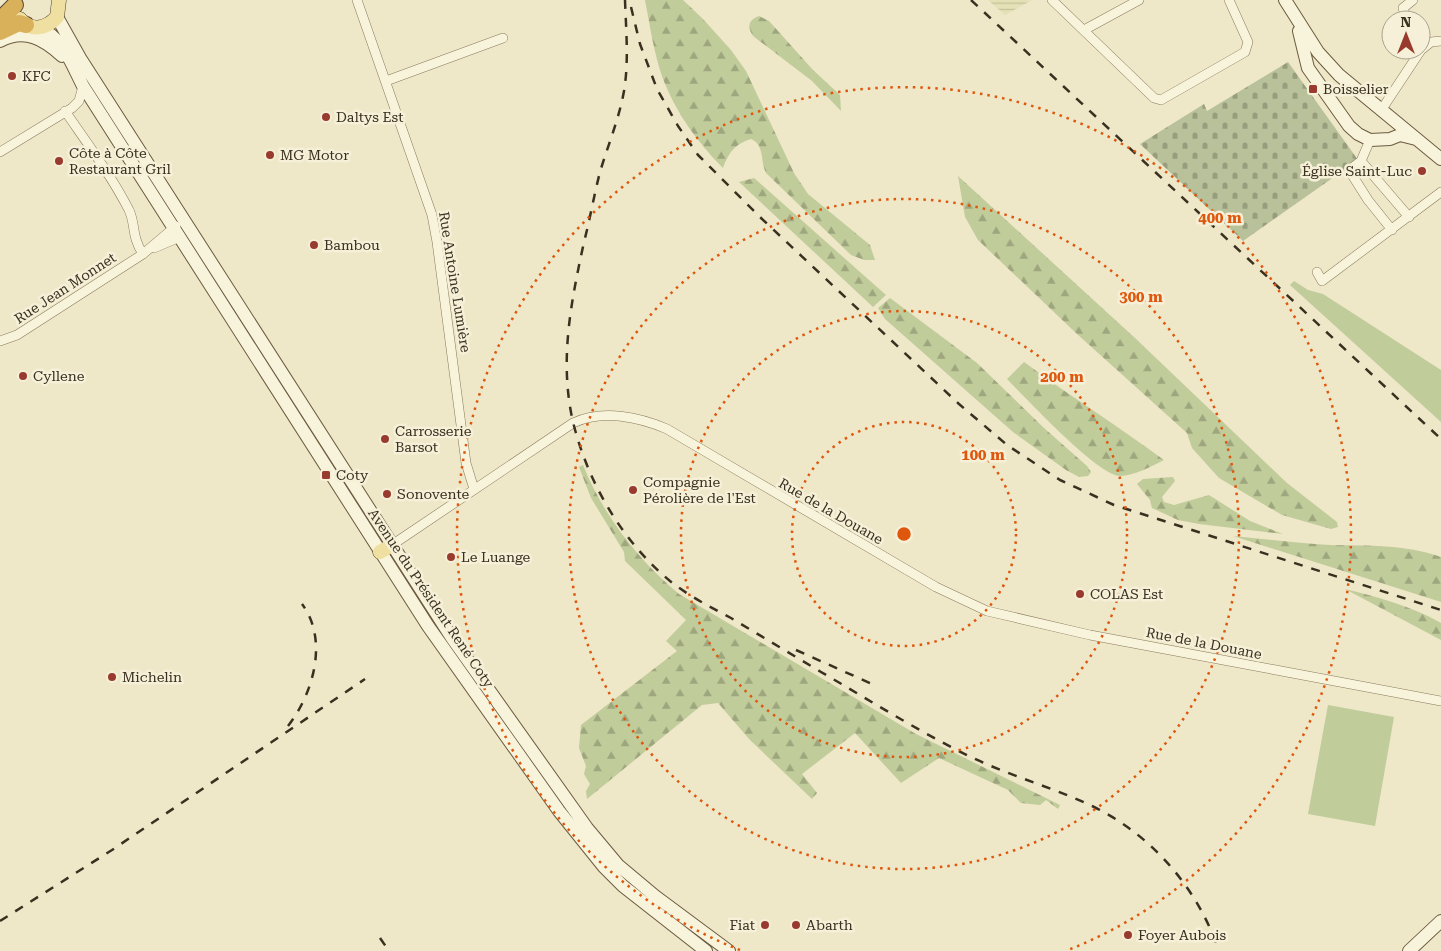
<svg xmlns="http://www.w3.org/2000/svg" width="1441" height="951" viewBox="0 0 1441 951" font-family="'Roboto Serif',serif">
<style>
.farmland{fill:url(#farmland-rules)}
.green{fill:#c1cc9b}
.forest{fill:url(#forest-firs)}
.cemetery{fill:url(#cemetery-stones)}
.lines{fill:none;stroke-linecap:round;stroke-linejoin:round}
.street-casing{stroke:#8a7a5d;stroke-width:10}
.secondary-casing{stroke:#6c5b40;stroke-width:14}
.primary-casing{stroke:#584831;stroke-width:15}
.highway-casing{stroke:#584831;stroke-width:18}
.street{stroke:#f8f3db;stroke-width:9}
.secondary{stroke:#f8f3db;stroke-width:12}
.primary{stroke:#efe0a1;stroke-width:14}
.highway{stroke:#dab15b;stroke-width:16}
.rail{stroke:#3a3020;stroke-width:2.5;stroke-dasharray:9 9;stroke-linecap:butt}
.ring{fill:none;stroke:#df570d;stroke-width:2.5;stroke-dasharray:2.5 5}
.poi-dot{fill:#983a2e;stroke:#f5f0d7;stroke-width:2}
.labels{text-anchor:middle;dominant-baseline:central;stroke-width:5;stroke-linejoin:round;paint-order:stroke}
.poi-label{font-size:14px;fill:#3a3020;stroke:#f5f0d7;text-anchor:start}
.street-label{font-size:14px;fill:#3a3020;stroke:#f5f0d7}
.centre{fill:#df570d;stroke:#f5f0d7;stroke-width:2.5}
.ring-label{font-size:15px;text-anchor:middle;font-weight:bold;fill:#df570d;stroke:#f5f0d7;stroke-width:5;stroke-linejoin:round;paint-order:stroke}
</style>
<defs>
<pattern id="farmland-rules" width="6" height="5" patternUnits="userSpaceOnUse" patternTransform="scale(1.25)"><rect width="6" height="5" fill="#e3e1b5"/><path d="M0 2.5h6" fill="none" stroke="#c4c19b"/></pattern>
<pattern id="forest-firs" width="22" height="20" patternUnits="userSpaceOnUse" patternTransform="scale(1.25)"><rect width="22" height="20" fill="#c1cc9b"/><path d="M5 1l3.5 6h-7zM16 11l3.5 6h-7z" fill="#9ea67e"/></pattern>
<pattern id="cemetery-stones" width="16" height="16" patternUnits="userSpaceOnUse" patternTransform="scale(1.25)"><rect width="16" height="16" fill="#b8c19a"/><path d="M2 7V4a2 2 0 0 1 4 0v3zM10 15v-3a2 2 0 0 1 4 0v3z" fill="#979d7d"/></pattern>
</defs>
<rect width="100%" height="100%" fill="#eee7c8"/>
<!-- farmland -->
<path class="farmland" d="M 988,0 L 1032,0 L 1005,15 Z"/>
<!-- green -->
<path class="green" d="M 1294,281 L 1308,290 L 1323,294 L 1441,370 L 1441,422 L 1290,285 Z
M 1328,705 L 1394,717 L 1375,826 L 1308,814 Z"/>
<!-- forest -->
<path class="forest" d="M 645,0 L 683,0 L 703,19 L 731,50 L 746,71 L 794,173 L 808,194 L 870,245 L 875,260 L 864,260 L 851,255 L 766,173 C 760,161 765,145 751,139 C 735,144 729,152 723,168 C 698,143 676,113 663,79 C 654,54 650,26 645,0 Z
M 759,16 L 769,21 L 813,70 L 840,95 L 841,111 L 812,81 L 753,36 C 747,27 748,20 759,16 Z
M 958,176 L 1135,338 L 1287,483 L 1337,522 L 1338,527 L 1331,529 L 1282,515 L 1219,478 L 1192,448 L 1187,433 L 1077,334 L 978,240 L 965,217 Z
M 754,178 L 886,295 L 873,307 L 739,182 Z
M 890,298 L 977,363 L 1044,428 L 1087,466 L 1091,472 L 1088,476 L 1079,477 L 1066,470 L 1013,432 L 885,319 L 878,308 Z
M 1024,362 C 1070,396 1118,426 1164,460 C 1152,466 1134,476 1120,476 C 1097,475 1026,398 1007,379 Z
M 583,465 C 603,515 638,560 679,594 L 916,734 L 1060,805 L 1058,809 L 1046,800 L 1040,805 L 1021,803 L 1008,790 L 939,758 L 901,783 L 855,733 L 802,774 L 817,793 L 812,799 L 750,740 L 718,703 L 702,705 L 587,799 L 586,791 L 590,784 L 584,774 L 586,766 L 579,748 L 581,725 L 677,651 L 666,641 L 686,620 L 625,561 L 624,552 L 591,498 L 579,467 Z
M 1173,477 L 1175,481 L 1162,497 L 1164,502 L 1174,505 L 1209,495 L 1250,521 L 1283,534 L 1199,524 L 1178,520 L 1152,508 L 1150,500 L 1137,484 L 1143,479 Z
M 1233,536 C 1265,539 1297,543 1330,545 C 1367,546 1405,544 1441,557 L 1441,602 Z
M 1345,589 C 1377,597 1412,606 1441,623 L 1441,640 Z"/>
<!-- cemetery -->
<path class="cemetery" d="M 1288,62 L 1358,160 L 1243,241 L 1140,144 L 1204,104 L 1207,111 Z"/>
<g class="lines">
<defs>
<path id="street" d="M 357,0 L 432,215 L 437,242 L 466,463 L 474,489
M 1052,0 L 1154,98 L 1161,100 L 1245,52 L 1248,42 L 1229,0
M 1407,20 L 1403,8 L 1413,0
M 1084,30 L 1139,0
M 1421,50 L 1431,42 L 1441,41
M 386,81 L 503,38
M 1382,109 L 1421,50
M 65,111 C 87,143 111,175 129,210 C 136,225 131,236 143,254
M 1370,140 L 1361,161 L 1349,170 L 1368,200 L 1392,230
M 0,152 L 72,108 L 79,101 L 83,86
M 1361,161 L 1409,217
M 154,248 L 180,237
M 1317,272 L 1322,281 L 1441,192
M 0,341 L 17,335 L 143,254 L 176,226
M 392,545 L 573,423 C 603,409 639,417 667,429 L 936,587 L 987,611 L 1090,635 L 1441,701"/>
<path id="secondary" d="M 1285,0 L 1318,52 L 1339,75 L 1441,159
M 57,17 L 80,58 L 452,638 L 587,828 L 618,865 L 655,896 L 729,951
M 38,28 C 62,35 72,65 83,86 L 428,626 L 559,811 L 604,867 L 623,886 L 706,951
M 1299,31 L 1308,68 L 1349,126 L 1358,134 L 1370,140 L 1390,139 L 1400,135 L 1416,139
M 0,41 C 25,28 44,39 62,56
M 1409,951 L 1441,921"/>
<path id="primary" d="M 20,19 C 31,32 46,29 57,17 L 59,0
M 380,552 L 392,545"/>
<path id="highway" d="M 0,20 L 15,5
M 0,32 L 19,23 L 26,25"/>
</defs>
<!-- street casing -->
<use href="#street" class="street-casing"/>
<!-- secondary casing -->
<use href="#secondary" class="secondary-casing"/>
<!-- primary casing -->
<use href="#primary" class="primary-casing"/>
<!-- highway casing -->
<use href="#highway" class="highway-casing"/>
<!-- street -->
<use href="#street" class="street"/>
<!-- secondary -->
<use href="#secondary" class="secondary"/>
<!-- primary -->
<use href="#primary" class="primary"/>
<!-- highway -->
<use href="#highway" class="highway"/>
<!-- rail -->
<path class="rail" d="M 625,0 C 626,30 629,61 624,91 C 619,119 608,145 600,172 C 594,195 590,219 584,242 C 571,302 559,361 573,422 C 588,483 622,541 670,581 C 689,596 710,607 731,618 C 761,636 791,654 821,672 C 871,701 921,733 973,758 C 1013,777 1055,788 1094,807 C 1153,836 1198,889 1219,951
M 971,0 L 1441,439
M 631,7 L 640,44 L 657,89 L 678,126 L 698,155 L 761,218 L 959,404 L 1007,445 L 1060,480 L 1114,505 L 1441,610
M 796,650 L 872,684
M 288,726 C 313,694 329,640 302,604
M 0,921 L 112,850 L 365,679
M 380,938 L 389,951"/>
</g>
<!-- distance rings -->
<g class="ring">
<circle cx="904" cy="534" r="112"/>
<circle cx="904" cy="534" r="223"/>
<circle cx="904" cy="534" r="335"/>
<path d="M740 950A447 447 0 1 1 1068 950"/>
</g>
<!-- markers -->
<g class="poi-dot">
<circle cx="12" cy="76" r="5"/>
<rect x="1308" y="84" width="10" height="10" rx="2.5"/>
<circle cx="326" cy="117" r="5"/>
<circle cx="270" cy="155" r="5"/>
<circle cx="59" cy="161" r="5"/>
<circle cx="1422" cy="171" r="5"/>
<circle cx="314" cy="245" r="5"/>
<circle cx="23" cy="376" r="5"/>
<circle cx="385" cy="439" r="5"/>
<rect x="321" y="470" width="10" height="10" rx="2.5"/>
<circle cx="633" cy="490" r="5"/>
<circle cx="387" cy="494" r="5"/>
<circle cx="451" cy="557" r="5"/>
<circle cx="1080" cy="594" r="5"/>
<circle cx="112" cy="677" r="5"/>
<circle cx="765" cy="925" r="5"/>
<circle cx="796" cy="925" r="5"/>
<circle cx="1128" cy="935" r="5"/>
</g>
<g class="labels">
<!-- poi labels -->
<g class="poi-label">
<text x="22" y="76">KFC</text>
<text x="1323" y="89">Boisselier</text>
<text x="336" y="117">Daltys Est</text>
<text x="69" y="153">Côte à Côte<tspan x="69" dy="16">Restaurant Gril</tspan></text>
<text x="280" y="155">MG Motor</text>
<text x="1412" y="171" text-anchor="end">Église Saint-Luc</text>
<text x="324" y="245">Bambou</text>
<text x="33" y="376">Cyllene</text>
<text x="395" y="431">Carrosserie<tspan x="395" dy="16">Barsot</tspan></text>
<text x="336" y="475">Coty</text>
<text x="643" y="482">Compagnie<tspan x="643" dy="16">Pérolière de l'Est</tspan></text>
<text x="397" y="494">Sonovente</text>
<text x="461" y="557">Le Luange</text>
<text x="1090" y="594">COLAS Est</text>
<text x="122" y="677">Michelin</text>
<text x="755" y="925" text-anchor="end">Fiat</text>
<text x="806" y="925">Abarth</text>
<text x="1138" y="935">Foyer Aubois</text>
</g>
<!-- street labels -->
<g class="street-label">
<text transform="translate(455 282) rotate(81)">Rue Antoine Lumière</text>
<text transform="translate(65 288) rotate(-33)">Rue Jean Monnet</text>
<text transform="translate(831 511) rotate(30)">Rue de la Douane</text>
<text transform="translate(431 598) rotate(56)">Avenue du Président René Coty</text>
<text transform="translate(1204 643) rotate(11)">Rue de la Douane</text>
</g>
</g>
<circle cx="904" cy="534" r="8" class="centre"/>
<g class="ring-label">
<text x="1220" y="223">400 m</text>
<text x="1141" y="302">300 m</text>
<text x="1062" y="382">200 m</text>
<text x="983" y="460">100 m</text>
</g>
<!-- north arrow -->
<g transform="translate(1406 35)"><circle r="24" fill="#f5f0d7" stroke="#aaa38e"/>
<path d="M0-4L9 19L0 12L-9 19Z" fill="#983a2e"/>
<text y="-8" font-size="14" font-weight="bold" text-anchor="middle" fill="#3a3020">N</text>
</g>
</svg>
